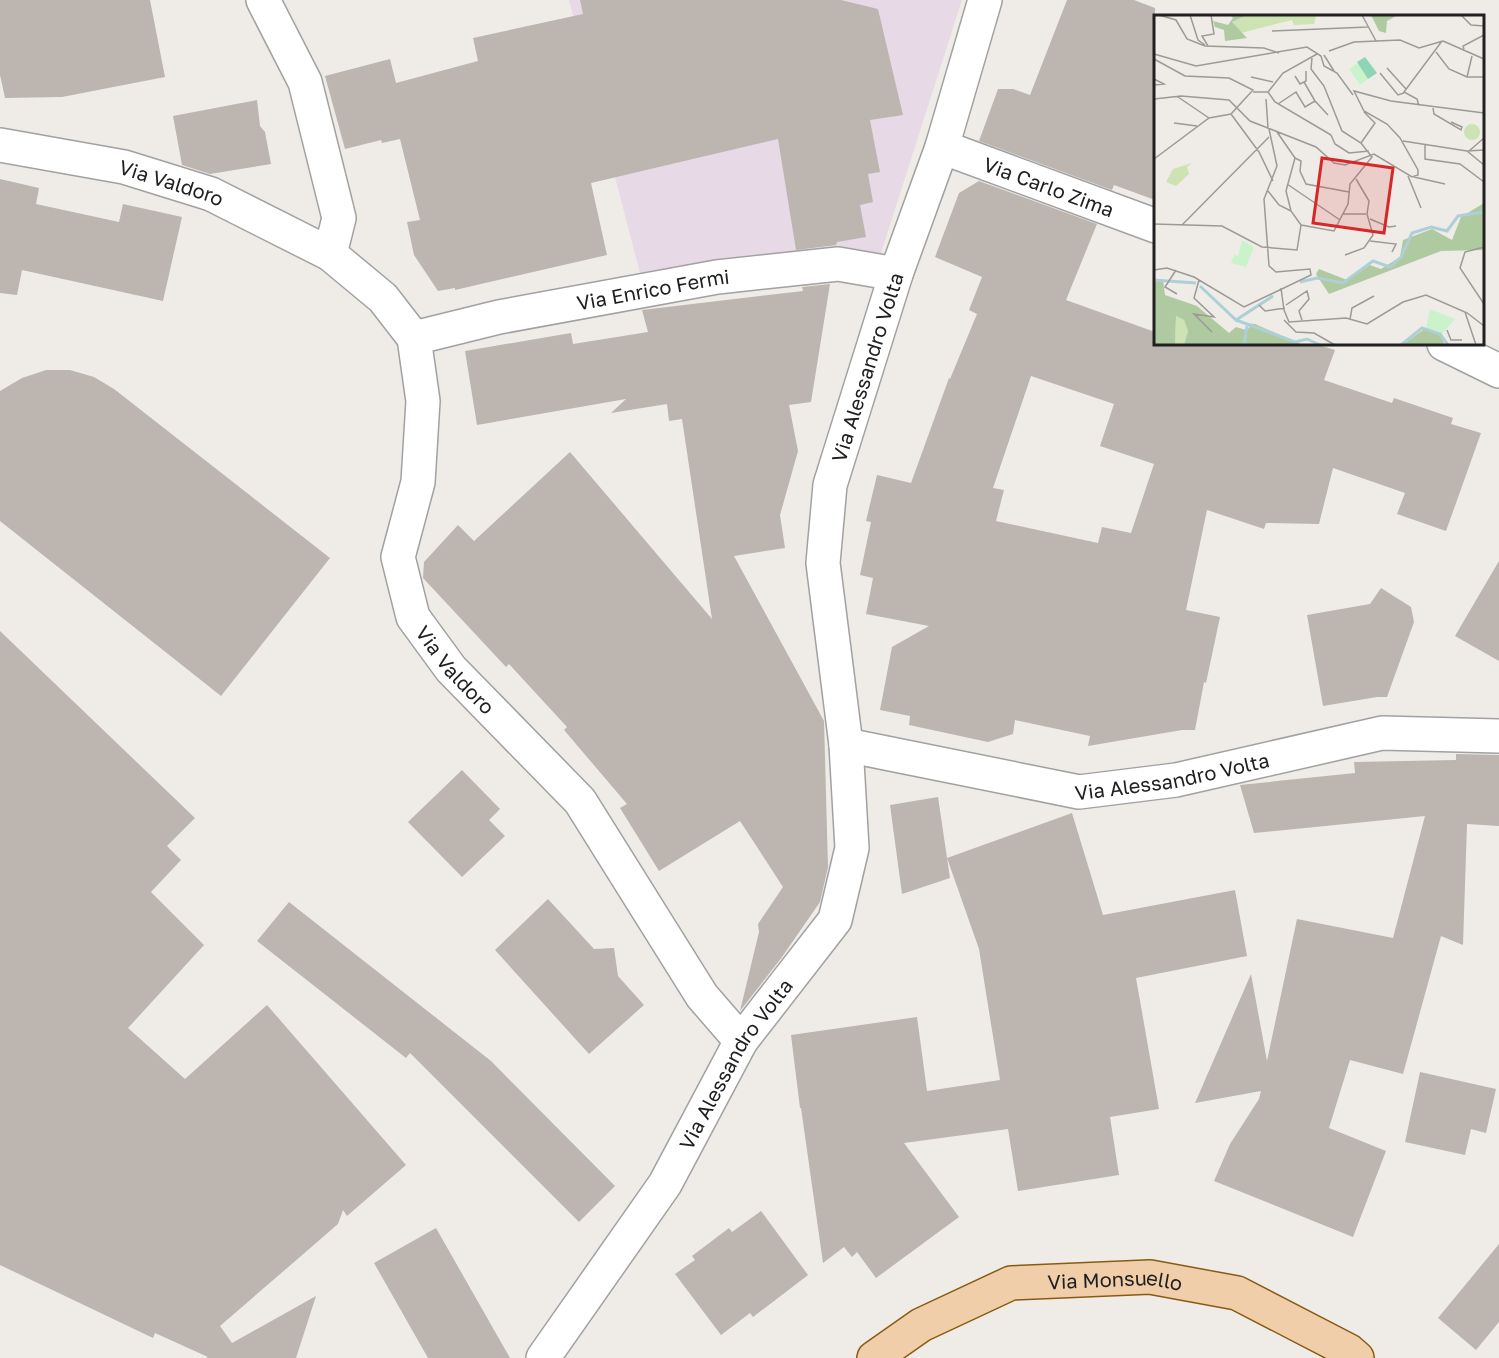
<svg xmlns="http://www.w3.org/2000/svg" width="1499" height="1358" viewBox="0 0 1499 1358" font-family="'Golos Text',sans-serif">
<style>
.industrial{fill:#e7dae6}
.building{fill:#bcb5b0;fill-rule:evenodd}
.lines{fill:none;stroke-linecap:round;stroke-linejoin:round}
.minor-casing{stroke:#a1a1a1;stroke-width:36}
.major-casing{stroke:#895b12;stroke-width:36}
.minor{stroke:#fff;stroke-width:33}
.major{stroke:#f1ceaa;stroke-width:33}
.labels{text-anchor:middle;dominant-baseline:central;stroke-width:5;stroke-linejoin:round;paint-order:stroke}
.street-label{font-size:20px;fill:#202020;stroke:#fff}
.inset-river{fill:none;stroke:#add0d7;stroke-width:3}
.inset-road{fill:none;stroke:#9c9a97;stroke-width:1.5}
.view{fill:#d62828;fill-opacity:0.15;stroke:#d62828;stroke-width:3}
.inset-edge{fill:none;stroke:#202020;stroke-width:3}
</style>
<rect width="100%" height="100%" fill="#efece7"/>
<!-- industrial -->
<path class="industrial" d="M 569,0 L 962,0 L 881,253 L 641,277 Z"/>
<!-- building -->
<path class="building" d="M 0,0 L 150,0 L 165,77 L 62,97 L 5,98 L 0,75 Z
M 580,0 L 841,0 L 878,9 L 903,115 L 870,120 L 880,172 L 868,174 L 873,202 L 860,205 L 866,237 L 837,242 L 836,245 L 796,250 L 778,139 L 591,183 L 607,255 L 455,290 L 455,288 L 438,291 L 414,255 L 407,222 L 420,220 L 400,139 L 382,143 L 381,140 L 345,149 L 325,76 L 390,59 L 396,83 L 478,61 L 473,38 L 583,14 Z
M 1067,0 L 1134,0 L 1155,8 L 1155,200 L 1114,185 L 1112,190 L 979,141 L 998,89 L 1013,89 L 1030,95 Z
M 257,100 L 260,126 L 265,132 L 271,164 L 210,174 L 182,165 L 173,116 Z
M 0,179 L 39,188 L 36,204 L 119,222 L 123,204 L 182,217 L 163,301 L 22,270 L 17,295 L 0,293 Z
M 979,181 L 1097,224 L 1066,300 L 1155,332 L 1155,344 L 1315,344 L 1335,350 L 1324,380 L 1392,403 L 1394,398 L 1453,418 L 1451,424 L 1481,433 L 1446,531 L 1397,514 L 1405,493 L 1333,468 L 1319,524 L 1266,523 L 1264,529 L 1207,510 L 1186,610 L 1220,617 L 1206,683 L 1204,682 L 1195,730 L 1182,730 L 1088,746 L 1090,736 L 1015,720 L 1013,734 L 988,742 L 909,725 L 910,716 L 880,710 L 892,647 L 929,626 L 866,614 L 873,578 L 860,575 L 871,522 L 866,521 L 877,475 L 911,483 L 949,378 L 950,379 L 977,314 L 969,310 L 982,277 L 935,257 L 959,193 ZM 1031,376 L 1114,404 L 1100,446 L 1154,464 L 1131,533 L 1102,527 L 1098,543 L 996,521 L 1004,490 L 993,488 Z
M 830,284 L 811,402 L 789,405 L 798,451 L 780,515 L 785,548 L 734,556 L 824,721 L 828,867 L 820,902 L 782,957 L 740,1011 L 759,932 L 758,924 L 783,887 L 740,821 L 659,871 L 620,808 L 627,804 L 564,730 L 567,727 L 509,664 L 506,667 L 423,578 L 424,562 L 458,525 L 474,541 L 570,452 L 712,619 L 682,419 L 669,421 L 667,404 L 611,413 L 626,399 L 477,425 L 465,351 L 571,333 L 573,344 L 648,332 L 642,310 L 803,291 L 802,287 Z
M 46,370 L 70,370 L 94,377 L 114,389 L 330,558 L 221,696 L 0,521 L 0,391 L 22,378 Z
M 1499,561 L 1499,661 L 1455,636 Z
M 1381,588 L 1411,607 L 1414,622 L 1387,697 L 1377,697 L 1323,706 L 1307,615 L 1370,604 Z
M 0,631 L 195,818 L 167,846 L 181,860 L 151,892 L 204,945 L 128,1028 L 185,1079 L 267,1005 L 406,1165 L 347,1216 L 343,1210 L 338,1224 L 220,1326 L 232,1343 L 316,1296 L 296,1358 L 205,1358 L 208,1357 L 155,1333 L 153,1338 L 0,1265 Z
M 1456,754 L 1499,755 L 1499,826 L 1467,824 L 1463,945 L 1441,936 L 1403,1074 L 1350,1060 L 1329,1128 L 1386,1151 L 1353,1237 L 1214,1181 L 1230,1144 L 1259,1099 L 1261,1091 L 1195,1103 L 1251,974 L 1267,1061 L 1297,919 L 1393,938 L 1425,816 L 1254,833 L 1240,785 L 1355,773 L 1354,762 L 1456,760 Z
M 462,770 L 500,809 L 489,820 L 505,836 L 462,877 L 408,822 Z
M 938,797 L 947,858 L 1072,813 L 1103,915 L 1235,890 L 1247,956 L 1136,978 L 1159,1109 L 1110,1117 L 1119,1175 L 1018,1191 L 1008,1129 L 904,1143 L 959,1217 L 876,1278 L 857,1252 L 852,1257 L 844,1247 L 823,1263 L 801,1108 L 800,1108 L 791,1035 L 917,1017 L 927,1091 L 1000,1080 L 979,949 L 947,858 L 950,878 L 902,894 L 890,805 Z
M 548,899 L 594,949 L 614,948 L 618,976 L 644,1005 L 589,1054 L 495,950 Z
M 289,902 L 491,1061 L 615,1186 L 579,1222 L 410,1053 L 406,1058 L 257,941 Z
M 1420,1072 L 1496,1089 L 1486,1133 L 1471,1129 L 1465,1155 L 1405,1142 Z
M 761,1211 L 808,1275 L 753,1317 L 750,1313 L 721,1335 L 675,1274 L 695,1260 L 692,1256 L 729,1228 L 732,1232 Z
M 436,1228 L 510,1358 L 428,1358 L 374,1263 Z
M 1499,1244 L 1499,1322 L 1476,1350 L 1438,1318 Z"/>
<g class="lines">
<defs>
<g id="minor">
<path id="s1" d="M 263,0 L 305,82 L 339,218 L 330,254 L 383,298 L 414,338 L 423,401 L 418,482 L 398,557 L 413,617 L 451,669 L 580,801 L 702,996 L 741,1041"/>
<path id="s2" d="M 0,145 L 124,167 L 211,194 L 330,254"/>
<path id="s3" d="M 942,147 L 1156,226"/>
<path id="s4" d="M 414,338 L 499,317 L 717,277 L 838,264 L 896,274"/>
<path d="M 1444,344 L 1499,371"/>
<path id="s5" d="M 846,745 L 1079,792 L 1176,780 L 1382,733 L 1499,736"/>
<path id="s6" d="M 543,1358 L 665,1184 L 741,1041 L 835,920 L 852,848 L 846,745 L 823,563 L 830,485 L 896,274 L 942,147 L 985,0"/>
</g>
<g id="major">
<path id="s7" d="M 874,1358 L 921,1325 L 1011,1283 L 1150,1277 L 1237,1293 L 1349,1351 L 1357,1358"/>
</g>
</defs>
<!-- minor casing -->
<use href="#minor" class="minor-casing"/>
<!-- major casing -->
<use href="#major" class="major-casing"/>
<!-- minor -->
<use href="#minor" class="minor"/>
<!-- major -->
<use href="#major" class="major"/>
</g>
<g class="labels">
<!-- street labels -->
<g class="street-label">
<text stroke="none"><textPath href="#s2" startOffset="176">Via Valdoro</textPath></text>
<text stroke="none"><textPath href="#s3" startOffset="114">Via Carlo Zima</textPath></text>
<text stroke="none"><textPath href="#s4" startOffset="244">Via Enrico Fermi</textPath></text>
<text stroke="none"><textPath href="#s6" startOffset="1090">Via Alessandro Volta</textPath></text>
<text stroke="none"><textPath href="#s1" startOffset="741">Via Valdoro</textPath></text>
<text stroke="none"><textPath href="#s5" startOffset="332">Via Alessandro Volta</textPath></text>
<text stroke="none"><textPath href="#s6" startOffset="352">Via Alessandro Volta</textPath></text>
<text stroke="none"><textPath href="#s7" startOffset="261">Via Monsuello</textPath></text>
</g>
</g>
<!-- overview -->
<g transform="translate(1154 15)">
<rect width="330" height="330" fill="#efece7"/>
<path d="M 93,0 L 162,0 L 160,9 L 140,10 L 138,5 L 87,18 L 78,7 ZM310 117a8 8 0 1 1 16 0a8 8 0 1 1-16 0ZM 38,148 L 33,152 L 35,159 L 22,171 L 12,167 L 19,154 ZM 22,301 L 30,305 L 34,316 L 30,330 L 21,330 Z" fill="#cde3b3"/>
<path d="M 76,0 L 93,0 L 78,7 L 93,23 L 71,26 L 70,15 L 61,12 L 59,6 L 74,10 L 79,3 ZM 217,0 L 244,0 L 233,6 L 232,18 L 225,16 ZM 330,188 L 330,235 L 287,236 L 175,279 L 162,259 L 165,254 L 193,265 L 216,250 L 227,254 L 246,242 L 249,225 L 278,214 L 298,225 L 307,202 ZM 9,265 L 11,280 L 43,291 L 75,318 L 82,312 L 92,315 L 96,312 L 89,308 L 101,309 L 149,330 L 30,330 L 34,316 L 30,305 L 22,301 L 21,330 L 0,330 L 0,267 ZM 272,313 L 288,319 L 290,330 L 248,330 Z" fill="#afc9a1"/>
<path d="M 204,48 L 214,64 L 206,70 L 195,54 ZM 88,225 L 100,232 L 92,252 L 77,248 L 80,240 L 84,241 ZM 276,294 L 301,304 L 288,319 L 272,313 Z" fill="#caf3cb"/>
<path d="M 211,42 L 223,58 L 214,64 L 203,47 Z" fill="#8ed5b5"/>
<path class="inset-river" d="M 0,265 L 42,268M 146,267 L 163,263 L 189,268 L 219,246 L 236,252 L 247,242 L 258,218 L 277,212 L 293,216 L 304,201 L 330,197M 46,271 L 82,305 L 119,281M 82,305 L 141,327 L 153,324 L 166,330M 90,330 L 93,311M 247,330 L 268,313 L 286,319 L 294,330"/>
<path class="inset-road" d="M 5,0 L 22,5 L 33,24 L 51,31 L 110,33 L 125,38M 36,0 L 44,25 L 51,30M 208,0 L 222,26M 307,0 L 317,10 L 330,11M 118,16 L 214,12M 289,26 L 330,44M 54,31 L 48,21 L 60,19 L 57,0M 310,34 L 309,31 L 330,20M 175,36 L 200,27 L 246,25 L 265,33 L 289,26M 282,37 L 295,54 L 313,62 L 330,62M 0,39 L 42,51 L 153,32 L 167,41 L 170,51 L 183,58 L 199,80M 170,40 L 180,56M 0,44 L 31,61 L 75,63 L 99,75 L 77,99 L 55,103 L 0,144M 233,53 L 252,74M 226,58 L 244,80 L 250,78M 141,61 L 146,69 L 152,66 L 152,56M 97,62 L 119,67M 313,62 L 318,41M 0,64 L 10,69 L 0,70M 150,67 L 161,86M 99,77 L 114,77 L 129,58 L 163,39M 114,77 L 121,87 L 177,120M 24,82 L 55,103M 0,84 L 27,81 L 75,85 L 96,106 L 162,132 L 180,148 L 191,150 L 220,139 L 258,162 L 264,160 L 264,155 L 246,123 L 233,109 L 210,96 L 200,76 L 237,86 L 330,98M 112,84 L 114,113M 124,89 L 142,77 L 151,92 L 161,86 L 174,100M 265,91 L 263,84 L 250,77 L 288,26M 279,93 L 280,99 L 307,115 L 308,112 L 297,107M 77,99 L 105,137 L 119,166M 20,108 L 43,111M 177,120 L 181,129 L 195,138 L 215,136M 249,126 L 313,136 L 330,135M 207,128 L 221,108 L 210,97M 271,130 L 271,144 L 306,149 L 330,167M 313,136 L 330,150M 315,136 L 330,123M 141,143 L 147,146 L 146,156 L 152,169 L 195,177M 254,161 L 267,193M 260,162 L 291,169M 133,169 L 186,205M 114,176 L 125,190 L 137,196M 189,199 L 212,199M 216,204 L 235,212 L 242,211M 0,209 L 68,211 L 108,232 L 143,235 L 147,210 L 137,196 L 132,176 L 141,143 L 123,117M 28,210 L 115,122M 147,210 L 180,216 L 194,189 L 196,169 L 218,142 L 207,128 L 188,116 L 170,71 L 157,54 L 158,43M 216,226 L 242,229 L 238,237M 330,232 L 311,237 L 306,253 L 330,289M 191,240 L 210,233 L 219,220 L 213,199 L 215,186 L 202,164M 0,255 L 13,253 L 40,262 L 90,292 L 157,260 L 156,254 L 122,257 L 115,251 L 110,184 L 123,151 L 115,114M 22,255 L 11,272 L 23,279M 45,265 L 40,283 L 60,302 L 40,299 L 58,317M 127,273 L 130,295M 105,290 L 111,296 L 131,293M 132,290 L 153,276 L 155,284 L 145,296 L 148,305M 130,295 L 135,307 L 192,303 L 213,309 L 249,287 L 272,280 L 311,297 L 322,330M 312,297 L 330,311M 196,304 L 198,293 L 220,281M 130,305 L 142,317 L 160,318 L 181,330M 293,315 L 297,325 L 308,325"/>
<path class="view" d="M 168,143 L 239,153 L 230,218 L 159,208 Z"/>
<rect width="330" height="330" class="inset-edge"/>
</g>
</svg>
